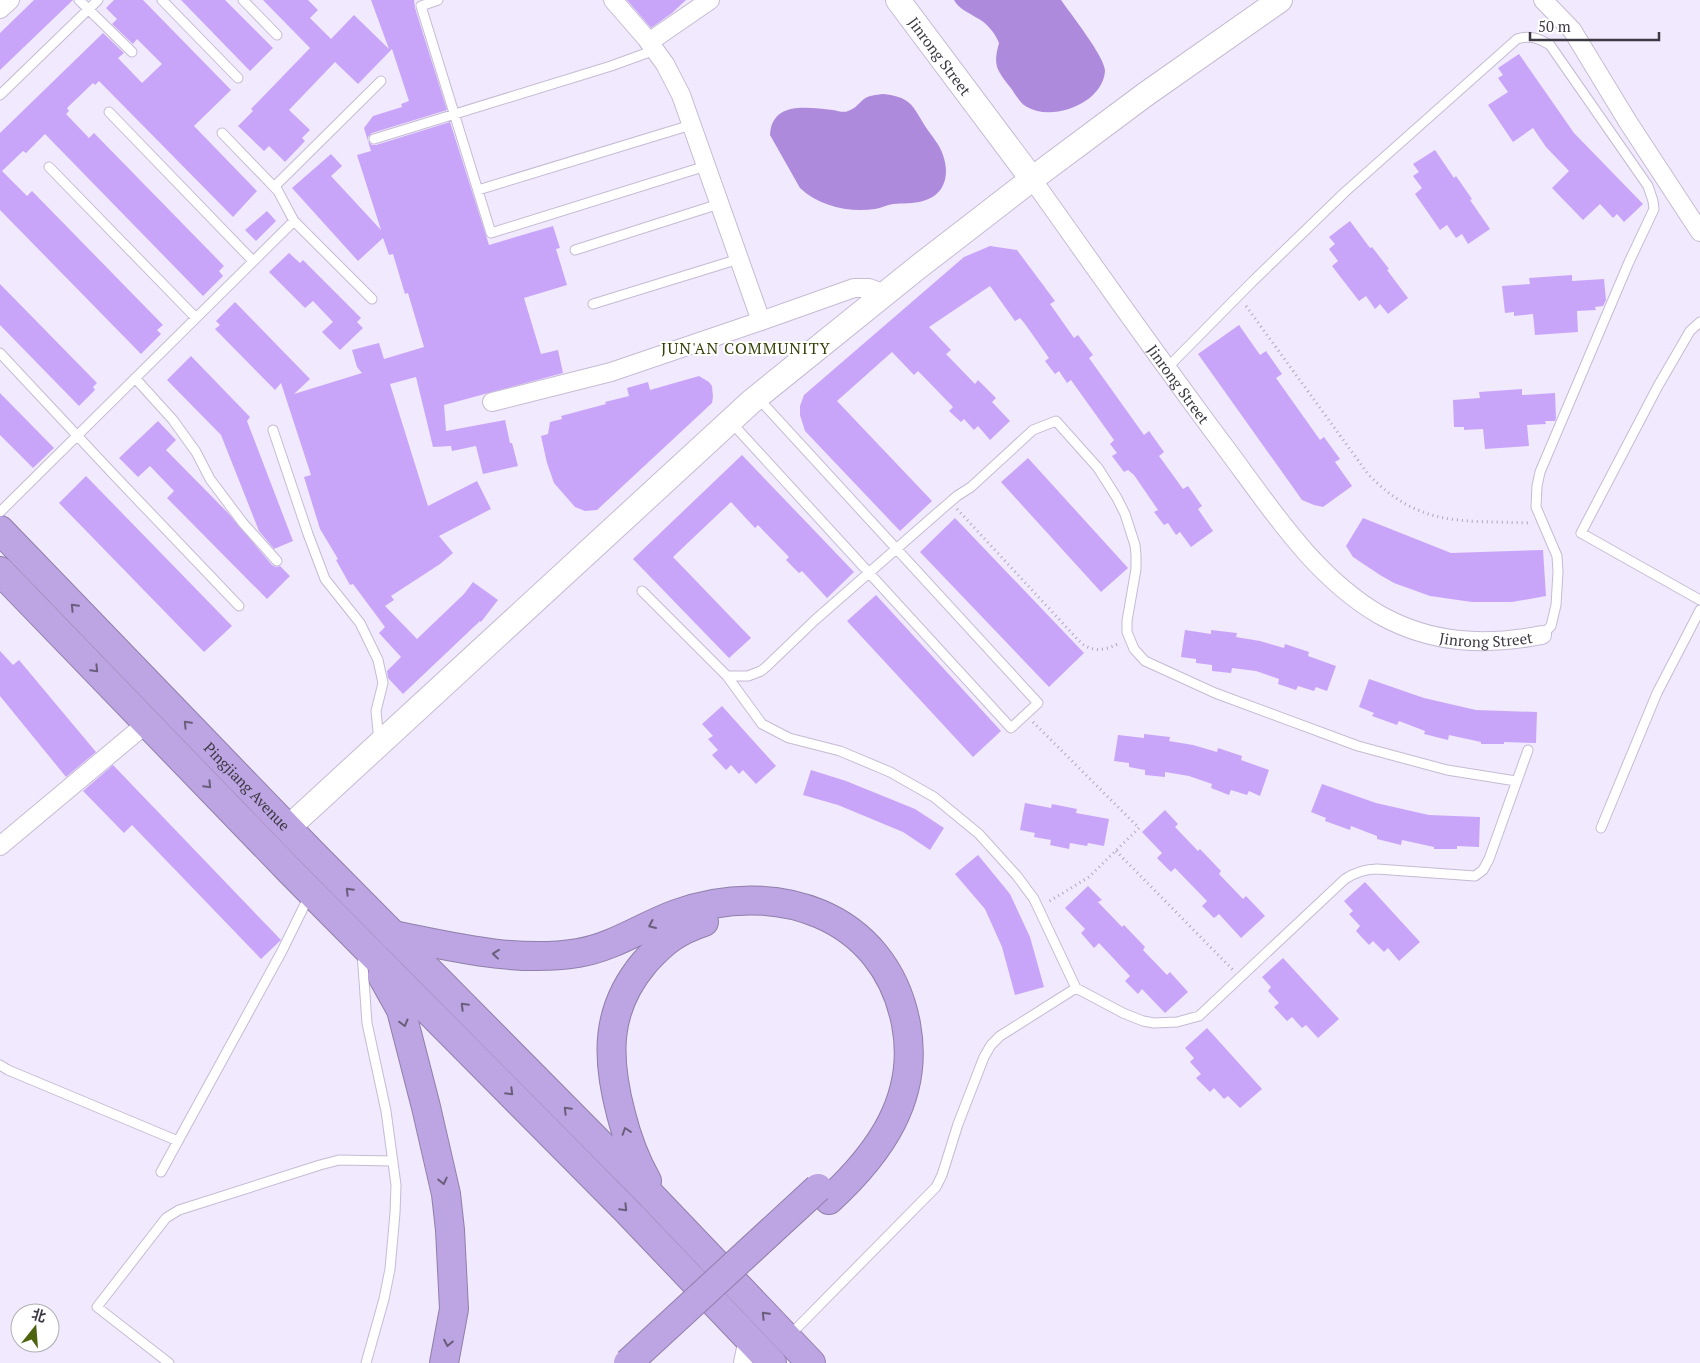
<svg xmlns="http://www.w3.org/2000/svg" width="1700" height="1363" viewBox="0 0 1700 1363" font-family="'PT Serif','Noto Sans SC',serif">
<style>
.water{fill:#ad8adc}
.building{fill:#c9a5fa}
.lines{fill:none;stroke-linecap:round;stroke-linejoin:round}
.lane-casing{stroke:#c5bbd4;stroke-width:11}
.street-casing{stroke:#c5bbd4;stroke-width:20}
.secondary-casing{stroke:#c5bbd4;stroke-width:26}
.highway-casing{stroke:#907faa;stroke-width:30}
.path{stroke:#afa8b8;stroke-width:3;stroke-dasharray:1 4;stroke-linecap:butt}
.lane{stroke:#fff;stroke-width:9}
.street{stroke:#fff;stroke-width:18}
.secondary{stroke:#fff;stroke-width:24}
.highway{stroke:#bda4e2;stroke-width:28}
.highway-bridge-casing{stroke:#907faa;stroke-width:30;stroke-linecap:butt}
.highway-bridge{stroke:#bda4e2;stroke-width:28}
.oneway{stroke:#6a5e7b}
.labels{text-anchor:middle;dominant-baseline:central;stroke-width:4;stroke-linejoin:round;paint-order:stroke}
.street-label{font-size:15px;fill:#3d3943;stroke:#fff}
.neighbourhood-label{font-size:16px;letter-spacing:1px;fill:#344209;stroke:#fff}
</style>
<rect width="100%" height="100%" fill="#f1e9fd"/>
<!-- water -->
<path class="water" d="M 954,0 L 1061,0 C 1070,13 1105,57 1105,71 C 1103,103 1053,122 1027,107 C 1020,104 1015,93 1010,87 C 996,69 993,65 999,43 C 995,33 987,23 977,18 C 968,12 960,10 954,0 Z
M 883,94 C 910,97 912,104 925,126 C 931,135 940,145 943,155 C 950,175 945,195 923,201 C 913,204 903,203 893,204 C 887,205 881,208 875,209 C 849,213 819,206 800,188 L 770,135 C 772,100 809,108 833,110 C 838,111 844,113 848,111 C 855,109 859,103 864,99 C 869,95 876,95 883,94 Z"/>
<!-- building -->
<path class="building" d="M 34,0 L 73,0 L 0,70 L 0,33 Z
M 114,0 L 143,0 L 231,90 L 194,126 L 257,191 L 233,217 L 99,81 L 95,85 L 93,83 L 67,108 L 69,111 L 66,114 L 89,138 L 94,133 L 224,266 L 219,271 L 223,276 L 203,296 L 45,134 L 26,153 L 23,151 L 2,171 L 27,196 L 32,191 L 163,325 L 157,330 L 161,334 L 141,354 L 0,210 L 0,133 L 103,33 L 124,53 L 118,58 L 142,83 L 162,64 L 137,39 L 133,44 L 112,24 L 117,19 L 106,8 Z
M 181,0 L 225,0 L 273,48 L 250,71 Z
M 263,0 L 308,0 L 318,10 L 310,18 L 331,39 L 354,15 L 389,49 L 371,0 L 414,0 L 415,8 L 447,110 L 372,133 L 368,137 L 368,141 L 372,145 L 376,145 L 450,122 L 489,245 L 553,226 L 560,248 L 556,249 L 567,285 L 524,298 L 541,354 L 558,350 L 563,373 L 444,405 L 446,431 L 505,420 L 510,443 L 512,443 L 518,466 L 483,474 L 476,446 L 452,451 L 451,446 L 433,447 L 416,377 L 390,384 L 428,506 L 477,481 L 491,509 L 439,536 L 453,553 L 440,564 L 391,596 L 394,600 L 385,606 L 417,639 L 464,594 L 473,582 L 498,600 L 481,622 L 480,621 L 403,694 L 388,678 L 387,671 L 401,657 L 379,633 L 385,627 L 353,584 L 350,585 L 336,560 L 338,559 L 320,529 L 304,477 L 311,475 L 281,383 L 275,390 L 215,329 L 220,325 L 216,321 L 235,302 L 310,379 L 294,394 L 362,373 L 357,367 L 352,350 L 379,343 L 384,359 L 424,347 L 408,293 L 405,294 L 393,254 L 389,255 L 383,238 L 358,261 L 292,188 L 331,154 L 342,166 L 331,176 L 381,230 L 357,155 L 371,151 L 364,128 L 373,116 L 402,107 L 401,104 L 409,101 L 392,49 L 358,84 L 335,62 L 289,110 L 310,130 L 302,138 L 305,141 L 285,162 L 269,146 L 264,151 L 238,126 L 253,111 L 251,109 L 310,48 Z
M 627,0 L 686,0 L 672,13 L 651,28 Z
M 1519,54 L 1574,133 L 1643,204 L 1624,222 L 1617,214 L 1613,218 L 1600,204 L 1583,220 L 1552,188 L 1569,171 L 1546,147 L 1533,128 L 1513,142 L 1488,105 L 1508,92 L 1498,78 L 1503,75 L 1498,68 Z
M 1435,150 L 1454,178 L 1456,176 L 1472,199 L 1470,200 L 1490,229 L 1468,244 L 1462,234 L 1456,238 L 1447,225 L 1440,230 L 1415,194 L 1422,188 L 1413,176 L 1419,172 L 1413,164 Z
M 267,211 L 276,221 L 256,241 L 245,230 Z
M 1350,221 L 1370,248 L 1372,247 L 1389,269 L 1387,270 L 1408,298 L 1388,314 L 1380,304 L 1375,309 L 1366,296 L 1359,301 L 1332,266 L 1338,261 L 1329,249 L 1335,244 L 1329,237 Z
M 990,246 L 1017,250 L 1055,301 L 1050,304 L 1074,338 L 1078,335 L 1093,355 L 1089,358 L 1144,435 L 1149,431 L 1164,452 L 1159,456 L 1183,489 L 1188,486 L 1202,506 L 1198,509 L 1213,531 L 1191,547 L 1180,532 L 1176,535 L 1168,523 L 1164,525 L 1154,512 L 1158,510 L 1134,475 L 1128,470 L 1124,472 L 1112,456 L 1117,453 L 1110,444 L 1114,440 L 1071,380 L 1067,383 L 1059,371 L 1055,374 L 1045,361 L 1049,358 L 1025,324 L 1020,318 L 1015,321 L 990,286 L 929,327 L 951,350 L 946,354 L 975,384 L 978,380 L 996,398 L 992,402 L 1010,421 L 990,440 L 978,426 L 974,430 L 964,419 L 961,422 L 949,411 L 953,407 L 924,377 L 918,371 L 914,375 L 892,352 L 837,401 L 932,501 L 900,531 L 805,431 L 800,415 L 800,406 L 804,395 L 964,257 Z
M 289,253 L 300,263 L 303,260 L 361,318 L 357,322 L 363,328 L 340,350 L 322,332 L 333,322 L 313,301 L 305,308 L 269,272 Z
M 1572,275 L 1572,281 L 1604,279 L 1606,300 L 1603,306 L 1595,307 L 1596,310 L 1577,311 L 1578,332 L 1535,335 L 1533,314 L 1514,316 L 1514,312 L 1505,313 L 1502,286 L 1530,284 L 1529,278 Z
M 0,284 L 97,383 L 93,387 L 95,390 L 79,406 L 0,325 Z
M 1239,325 L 1260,355 L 1266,351 L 1282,374 L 1276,378 L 1320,440 L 1324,437 L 1340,459 L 1335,462 L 1352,486 L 1323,507 L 1314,505 L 1302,500 L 1198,354 Z
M 191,356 L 250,417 L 247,421 L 293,541 L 274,549 L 259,531 L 221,435 L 167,380 Z
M 699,376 L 709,382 L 712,386 L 713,397 L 712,403 L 597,510 L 585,511 L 575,507 L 554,483 L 547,463 L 541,436 L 548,434 L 550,422 L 562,419 L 561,416 L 606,404 L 605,402 L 629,396 L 627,388 L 648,382 L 650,390 Z
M 1522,389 L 1522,395 L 1555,393 L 1556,418 L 1555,421 L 1545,421 L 1546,424 L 1527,425 L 1529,446 L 1485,449 L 1483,429 L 1464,430 L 1464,427 L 1454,427 L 1453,400 L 1480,398 L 1479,392 Z
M 0,393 L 54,448 L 33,468 L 0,435 Z
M 158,421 L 176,440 L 166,450 L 228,513 L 272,565 L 276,567 L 280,566 L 290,576 L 267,599 L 167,498 L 174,491 L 150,466 L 138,477 L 119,458 Z
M 742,455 L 854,572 L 827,598 L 802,571 L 799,573 L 786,560 L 789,557 L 758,525 L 755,528 L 731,502 L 673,557 L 751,638 L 729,658 L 633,559 Z
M 1028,458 L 1128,568 L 1101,592 L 1001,482 Z
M 86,476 L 232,626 L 204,652 L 59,503 Z
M 955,518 L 1084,653 L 1049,687 L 920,552 Z
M 1363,518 L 1451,553 L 1543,550 L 1546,596 L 1512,602 L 1472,602 L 1430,596 L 1394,583 L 1380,575 L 1353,557 L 1346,546 Z
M 876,595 L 1001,731 L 973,757 L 847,621 Z
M 1185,630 L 1211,634 L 1211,630 L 1237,633 L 1236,637 L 1260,641 L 1284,648 L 1285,644 L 1309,652 L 1308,656 L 1336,666 L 1327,691 L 1316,687 L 1314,691 L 1298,686 L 1296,690 L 1278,684 L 1279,679 L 1256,671 L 1232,668 L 1231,673 L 1212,671 L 1212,665 L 1196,663 L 1196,659 L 1181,657 Z
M 0,651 L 13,665 L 19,660 L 96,752 L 66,777 L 0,696 Z
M 1369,679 L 1424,698 L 1476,710 L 1537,712 L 1536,743 L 1504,742 L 1504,744 L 1481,744 L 1481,742 L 1449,735 L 1448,740 L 1424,734 L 1425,731 L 1399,721 L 1397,725 L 1372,716 L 1374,713 L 1359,707 Z
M 722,706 L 776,766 L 756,784 L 743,770 L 739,774 L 731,765 L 726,770 L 712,755 L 718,750 L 708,739 L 713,736 L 702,724 Z
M 1144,734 L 1170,737 L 1169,741 L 1193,745 L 1217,752 L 1218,748 L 1242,756 L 1241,760 L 1269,770 L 1260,796 L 1249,791 L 1247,795 L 1231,790 L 1229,795 L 1211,788 L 1212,784 L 1189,776 L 1165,772 L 1165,777 L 1145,775 L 1145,770 L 1129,767 L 1129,763 L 1114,761 L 1118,735 L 1144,738 Z
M 113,765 L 281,940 L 261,959 L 132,825 L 124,833 L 83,791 Z
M 811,770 L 846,781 L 915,809 L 944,828 L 930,850 L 903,832 L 838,805 L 803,795 Z
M 1322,784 L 1376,803 L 1429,815 L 1480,817 L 1479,847 L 1457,846 L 1457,849 L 1434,849 L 1434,847 L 1402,840 L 1401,845 L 1377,839 L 1377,836 L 1351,826 L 1350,830 L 1325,821 L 1326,818 L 1311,812 Z
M 1025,803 L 1051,808 L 1052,804 L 1077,809 L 1076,813 L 1109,819 L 1104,846 L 1088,843 L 1087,846 L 1070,843 L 1069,849 L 1050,845 L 1051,840 L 1034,837 L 1035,833 L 1020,830 Z
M 1165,810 L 1178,824 L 1175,827 L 1198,851 L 1200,849 L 1221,871 L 1219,874 L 1243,899 L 1246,896 L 1265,916 L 1241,938 L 1219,914 L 1214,918 L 1202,906 L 1207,901 L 1175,868 L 1171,872 L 1157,858 L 1162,853 L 1142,832 Z
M 978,855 L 1010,894 L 1030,937 L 1044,987 L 1015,995 L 1002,947 L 985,909 L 955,874 Z
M 1365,882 L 1420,942 L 1399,961 L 1388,948 L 1384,952 L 1373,941 L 1369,945 L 1356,931 L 1360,926 L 1349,914 L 1353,911 L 1344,901 Z
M 1088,886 L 1102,900 L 1098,902 L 1122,927 L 1124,925 L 1145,947 L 1143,950 L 1167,975 L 1170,972 L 1188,992 L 1165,1013 L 1142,989 L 1138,994 L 1125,981 L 1130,976 L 1099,943 L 1094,948 L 1081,933 L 1085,929 L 1065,908 Z
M 1283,958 L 1339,1019 L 1318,1038 L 1306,1025 L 1302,1028 L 1292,1017 L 1287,1021 L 1274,1007 L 1279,1003 L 1268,991 L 1271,987 L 1262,977 Z
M 1207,1028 L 1262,1089 L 1240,1108 L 1228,1096 L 1224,1099 L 1214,1088 L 1210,1092 L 1196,1078 L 1201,1074 L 1190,1062 L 1194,1058 L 1185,1048 Z"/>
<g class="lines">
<defs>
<path id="lane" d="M 79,0 L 132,52
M 162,0 L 238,78
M 243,0 L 277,35
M 438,0 L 421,6 L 491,233 L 706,166
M 0,95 L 98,0
M 109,112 L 253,261
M 222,133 L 278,191 L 294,221 L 372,299
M 374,139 L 611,66 L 655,50
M 49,167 L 196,318
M 274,187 L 381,81
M 478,190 L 691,125
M 575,250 L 719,204
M 593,304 L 739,259
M 1700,322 L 1690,331 L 1658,386 L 1581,533 L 1700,600
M 0,353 L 114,475 L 239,606
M 1166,369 L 1253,281 L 1345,192 L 1517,39 C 1530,35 1538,38 1550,45 L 1648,186 L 1653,201 L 1654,209 L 1629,262 L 1540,472 L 1537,486 L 1536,507 L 1557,556 L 1558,572 L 1556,605 L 1551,626 L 1542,635
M 135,378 L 173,420 L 196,452 L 210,479 L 243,523 L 277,561
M 730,421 L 1011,728 L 1038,703 L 757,397
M 273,430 L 308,534 L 325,579 L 360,623 L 378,660 L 383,683 L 376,711 L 379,741
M 0,512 L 294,221
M 642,591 L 727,676 L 748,676 L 761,671 L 766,667 L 815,620 L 935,515 L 957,496 L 971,487 L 1033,430 L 1056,421 L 1098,468 L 1117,498 L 1125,514 L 1135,545 L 1136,555 L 1136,569 L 1127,621 L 1127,632 L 1134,649 L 1145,661 L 1215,693 L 1358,746 L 1447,770 L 1516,781
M 727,676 L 762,724 L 789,738 L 840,751 L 890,772 L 934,797 L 979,834 L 1017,876 L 1034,899 L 1076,988 L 1123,1013 L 1143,1021 L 1154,1023 L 1177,1022 L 1199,1016 L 1345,879 C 1356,872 1365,869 1377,869 L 1475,876 L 1483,870 L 1489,859 L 1528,750
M 1601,828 L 1657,693 L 1700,610
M 362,952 L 367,1023 L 386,1111 L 396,1185 L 395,1213 L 390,1269 L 384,1299 L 366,1363
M 0,1065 L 8,1070 L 178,1141
M 161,1172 L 282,951 L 310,894
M 789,1336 L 936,1187 L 942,1175 L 958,1124 L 984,1057 L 991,1045 L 1000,1036 L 1076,988
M 169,1363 L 97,1307 L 166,1218 L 179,1210 L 320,1165 L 339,1160 L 393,1161"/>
<g id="street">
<path d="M 613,0 L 646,38 L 665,64 L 681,95 L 761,321"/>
<path d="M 1543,0 L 1572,30 L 1628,122 L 1700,232"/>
<path d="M 0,9 L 10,0"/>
<path d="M 649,42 L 710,0"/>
<path id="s1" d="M 1032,179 C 1096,269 1159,359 1225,447 C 1270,507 1313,576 1380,615 C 1432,644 1485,646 1542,635"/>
<path d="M 492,402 L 611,372 L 761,321 L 854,288 L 869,288 L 885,294"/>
<path d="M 0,846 L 147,723"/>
<path d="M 743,1363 L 748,1338"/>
</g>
<g id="secondary">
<path id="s2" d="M 898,0 L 1032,179"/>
<path d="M 288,828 L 752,401 L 917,268 L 1032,179 L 1146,94 L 1280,0"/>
</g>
<g id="highway">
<path id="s3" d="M 0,530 L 310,851 L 646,1190 L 811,1363"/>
<path d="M 0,571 L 290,871 L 626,1210 L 772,1363"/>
<path d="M 393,935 C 453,947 516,963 578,953 C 614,947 643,926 676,914 C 774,878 885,913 906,1024 C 920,1097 880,1153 829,1200"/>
<path d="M 382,976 L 401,1010 L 426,1107 L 446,1194 L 450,1230 L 454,1309 L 444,1363"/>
<path d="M 647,1181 C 635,1160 627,1138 621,1114 C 606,1057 605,1009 645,962 C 664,941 677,931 704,922"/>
</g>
</defs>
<!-- lane casing -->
<use href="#lane" class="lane-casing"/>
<!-- street casing -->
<use href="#street" class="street-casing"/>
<!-- secondary casing -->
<use href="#secondary" class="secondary-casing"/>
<!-- highway casing -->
<use href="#highway" class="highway-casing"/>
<!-- path -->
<path class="path" d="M 1246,306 L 1368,474 C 1420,528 1461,520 1530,523
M 957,509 L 1081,643 C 1094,653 1106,650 1120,643
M 1033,722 L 1139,828 L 1089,877 L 1048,902
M 1116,851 L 1233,970"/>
<!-- lane -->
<use href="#lane" class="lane"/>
<!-- street -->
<use href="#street" class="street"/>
<!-- secondary -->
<use href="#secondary" class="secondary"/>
<!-- highway -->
<use href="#highway" class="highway"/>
<defs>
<path id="highway-bridge" d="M 628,1363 L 818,1188"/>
</defs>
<!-- highway-bridge casing -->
<use href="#highway-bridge" class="highway-bridge-casing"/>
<!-- highway-bridge -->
<use href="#highway-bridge" class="highway-bridge"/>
</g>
<!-- one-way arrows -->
<defs><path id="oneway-chevron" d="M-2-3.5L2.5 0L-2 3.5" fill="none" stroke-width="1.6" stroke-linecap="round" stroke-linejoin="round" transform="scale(1.25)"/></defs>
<g class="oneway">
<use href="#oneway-chevron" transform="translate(74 607) rotate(-134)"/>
<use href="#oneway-chevron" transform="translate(95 669) rotate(46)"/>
<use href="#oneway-chevron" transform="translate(187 724) rotate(-134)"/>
<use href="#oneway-chevron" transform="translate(208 785) rotate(46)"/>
<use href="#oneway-chevron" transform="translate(349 891) rotate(-135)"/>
<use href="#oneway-chevron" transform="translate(652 925) rotate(156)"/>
<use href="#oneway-chevron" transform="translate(496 954) rotate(-174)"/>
<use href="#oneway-chevron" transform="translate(464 1006) rotate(-135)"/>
<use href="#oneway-chevron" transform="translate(404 1023) rotate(75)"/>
<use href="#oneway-chevron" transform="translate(510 1092) rotate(45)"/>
<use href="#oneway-chevron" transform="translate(567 1110) rotate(-135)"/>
<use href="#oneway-chevron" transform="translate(626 1131) rotate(-108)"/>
<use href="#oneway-chevron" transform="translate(443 1181) rotate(77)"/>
<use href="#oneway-chevron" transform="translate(624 1208) rotate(46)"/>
<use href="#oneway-chevron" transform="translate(765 1315) rotate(-134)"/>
<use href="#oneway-chevron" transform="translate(448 1343) rotate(101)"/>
</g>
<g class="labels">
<!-- street labels -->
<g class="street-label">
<text stroke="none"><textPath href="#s2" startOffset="70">Jinrong Street</textPath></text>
<text stroke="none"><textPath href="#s1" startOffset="252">Jinrong Street</textPath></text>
<text stroke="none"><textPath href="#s1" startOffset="671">Jinrong Street</textPath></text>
<text stroke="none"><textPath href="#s3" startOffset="356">Pingjiang Avenue</textPath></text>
</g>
<!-- neighbourhood labels -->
<g class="neighbourhood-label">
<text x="746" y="348">JUN'AN COMMUNITY</text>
</g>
</g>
<!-- north arrow -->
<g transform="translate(35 1328) rotate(17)"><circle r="24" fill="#ffffff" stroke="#b1b0b4"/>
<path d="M0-4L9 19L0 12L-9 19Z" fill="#4e630e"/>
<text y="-8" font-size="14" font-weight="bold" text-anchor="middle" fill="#3d3943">北</text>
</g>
<!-- scale -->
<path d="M1530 32v8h129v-8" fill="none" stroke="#3d3943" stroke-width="2.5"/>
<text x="1538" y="32" font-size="15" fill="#3d3943" stroke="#ffffff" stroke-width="4" paint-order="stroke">50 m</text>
</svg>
